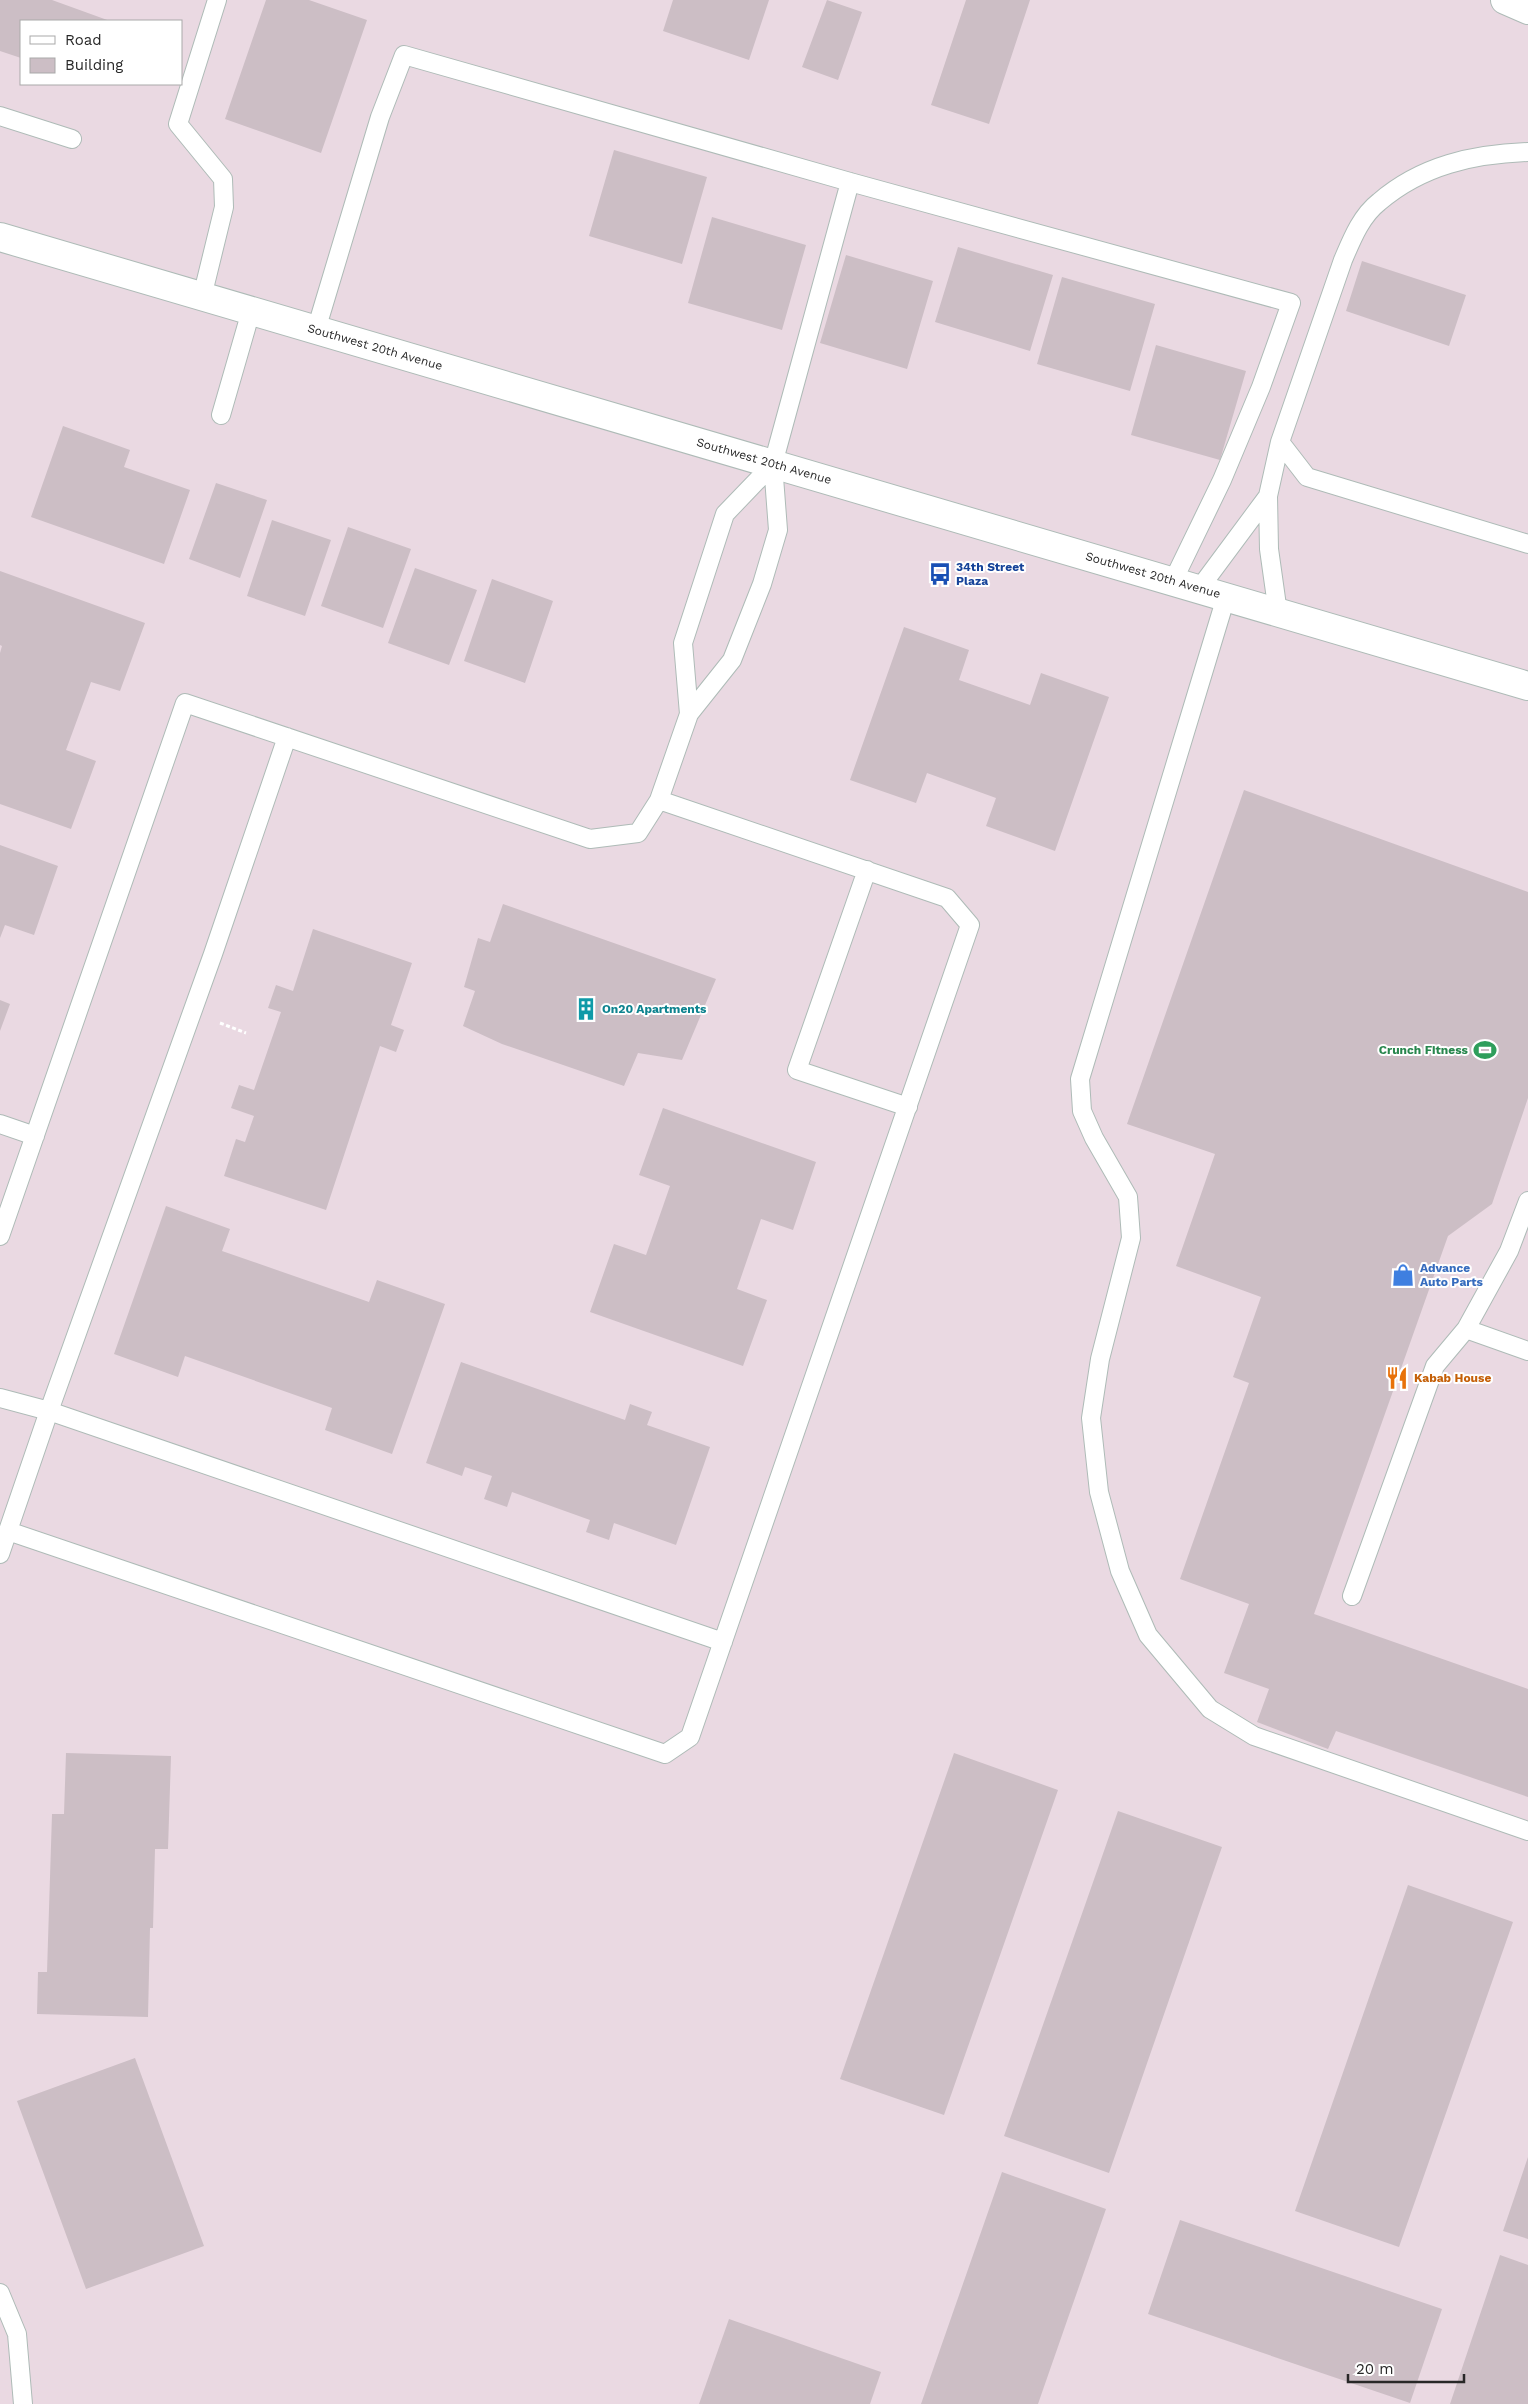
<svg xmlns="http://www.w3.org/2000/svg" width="1528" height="2404" viewBox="0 0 1528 2404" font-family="'Work Sans',sans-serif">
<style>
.building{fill:#ccbec5}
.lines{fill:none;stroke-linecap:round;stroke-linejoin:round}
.service-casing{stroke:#aebbb7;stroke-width:20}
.minor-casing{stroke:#aebbb7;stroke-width:30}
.secondary-casing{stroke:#aebbb7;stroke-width:30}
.path{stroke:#fff;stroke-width:3;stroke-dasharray:4 2.5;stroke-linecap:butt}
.service{stroke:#fff;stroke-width:18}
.minor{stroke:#fff;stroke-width:28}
.secondary{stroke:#fff;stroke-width:28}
.labels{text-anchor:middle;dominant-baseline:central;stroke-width:4;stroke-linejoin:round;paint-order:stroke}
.street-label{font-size:12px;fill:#282828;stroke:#fff}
.transit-label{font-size:12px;font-weight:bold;fill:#164399;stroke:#fff;text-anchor:start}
.culture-label{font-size:12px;font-weight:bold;fill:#0d838f;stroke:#fff;text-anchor:start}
.leisure-label{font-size:12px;font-weight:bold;fill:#27864d;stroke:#fff;text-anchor:end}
.shop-label{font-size:12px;font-weight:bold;fill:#366cbe;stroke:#fff;text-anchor:start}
.food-label{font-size:12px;font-weight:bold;fill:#c56008;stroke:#fff;text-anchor:start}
</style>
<rect width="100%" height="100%" fill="#ead9e2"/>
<!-- building -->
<path class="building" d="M 0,0 L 52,0 L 110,21 L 21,21 L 21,58 L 0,51 Z
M 266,0 L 309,0 L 367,20 L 321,153 L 225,119 Z
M 673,0 L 769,0 L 749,60 L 663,31 Z
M 827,0 L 862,12 L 838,80 L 802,67 Z
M 966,0 L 1030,0 L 989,124 L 931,105 Z
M 614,150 L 707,177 L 682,264 L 589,236 Z
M 712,217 L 806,245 L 782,330 L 688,303 Z
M 958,247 L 1053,275 L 1030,351 L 935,322 Z
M 846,255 L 933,281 L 907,369 L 820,343 Z
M 1362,261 L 1466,295 L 1449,346 L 1346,311 Z
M 1062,277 L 1155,304 L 1130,391 L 1037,364 Z
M 1156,345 L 1246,371 L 1220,460 L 1131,435 Z
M 63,426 L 130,450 L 124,467 L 190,490 L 164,564 L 31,517 Z
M 216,483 L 267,500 L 240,578 L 189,559 Z
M 272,520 L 331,540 L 305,616 L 247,596 Z
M 348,527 L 411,549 L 383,628 L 321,606 Z
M 415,568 L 477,590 L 449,665 L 388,643 Z
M 0,571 L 145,623 L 120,691 L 91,682 L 66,750 L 96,761 L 71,829 L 0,804 L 0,653 L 2,646 L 0,645 Z
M 492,579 L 553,601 L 525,683 L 464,661 Z
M 904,627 L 969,650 L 959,680 L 1030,705 L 1041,673 L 1109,697 L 1055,851 L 986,826 L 996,798 L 927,773 L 916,803 L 850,780 Z
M 1244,790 L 1528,892 L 1528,1098 L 1492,1204 L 1448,1236 L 1314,1614 L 1528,1689 L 1528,1797 L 1336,1731 L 1328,1749 L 1257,1722 L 1269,1689 L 1224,1673 L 1249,1604 L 1180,1579 L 1249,1383 L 1233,1377 L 1261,1297 L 1176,1266 L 1215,1154 L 1127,1124 Z
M 0,845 L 58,866 L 34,935 L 5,925 L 0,938 Z
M 503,904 L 716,979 L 682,1060 L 638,1053 L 624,1086 L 502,1044 L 463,1026 L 475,991 L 464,987 L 478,938 L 490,942 Z
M 313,929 L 412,963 L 391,1025 L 404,1030 L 396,1052 L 380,1046 L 326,1210 L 224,1176 L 236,1139 L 245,1142 L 254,1116 L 231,1108 L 239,1085 L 254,1090 L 281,1012 L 268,1008 L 276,985 L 293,991 Z
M 0,1000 L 10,1004 L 0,1031 Z
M 663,1108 L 816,1162 L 793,1230 L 761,1219 L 737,1289 L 767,1300 L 743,1366 L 590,1312 L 614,1244 L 646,1255 L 670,1186 L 639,1175 Z
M 166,1206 L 230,1229 L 222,1251 L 369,1302 L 377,1280 L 445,1304 L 392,1454 L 325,1430 L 332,1408 L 185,1356 L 178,1377 L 114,1354 Z
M 461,1362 L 625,1420 L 630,1404 L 652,1412 L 647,1425 L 710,1447 L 676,1545 L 614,1523 L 609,1540 L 586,1532 L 590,1520 L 512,1492 L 507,1507 L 484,1499 L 492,1476 L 465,1467 L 462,1476 L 426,1463 Z
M 66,1753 L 171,1756 L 168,1849 L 155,1849 L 153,1928 L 150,1928 L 148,2017 L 37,2014 L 38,1972 L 47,1972 L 52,1814 L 64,1814 Z
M 954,1753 L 1058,1790 L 944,2115 L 840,2079 Z
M 1118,1811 L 1222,1847 L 1109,2173 L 1004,2136 Z
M 1408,1885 L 1513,1922 L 1399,2247 L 1295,2211 Z
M 135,2058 L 204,2246 L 86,2289 L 17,2101 Z
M 1528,2157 L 1528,2239 L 1503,2231 Z
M 1002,2172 L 1106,2209 L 1038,2404 L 921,2404 Z
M 1180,2220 L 1442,2309 L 1410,2403 L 1148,2314 Z
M 1500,2255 L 1528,2265 L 1528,2404 L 1450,2404 Z
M 729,2319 L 881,2372 L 870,2404 L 699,2404 Z"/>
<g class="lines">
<defs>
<path id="service" d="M 0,116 L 72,139
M 202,297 L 224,207 L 223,179 L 178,124 L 217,0
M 316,330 L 380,117 L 404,55 L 850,182 L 1291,303 L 1261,387 L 1222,480 L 1173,581
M 221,415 L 251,311
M 1280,442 L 1307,477 L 1528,544
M 1199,589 L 1268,496
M 1226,597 L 1080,1079 L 1082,1111 L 1094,1138 L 1128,1197 L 1131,1238 L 1100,1359 L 1091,1418 L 1099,1492 L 1120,1571 L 1148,1635 L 1210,1709 L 1254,1736 L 1528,1831
M 1278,613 L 1269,549 L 1268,496 L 1280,442 L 1343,260 C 1352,239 1361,216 1379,202 C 1422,165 1474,154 1528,152
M 689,714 L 683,643 L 725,514 L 773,464
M 867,870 L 797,1070 L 908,1107
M 0,1124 L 35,1136
M 0,1236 L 185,703 L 590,839 L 638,833 L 659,800 L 689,714 L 732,660 L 762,584 L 778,530 L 773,464 L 850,182
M 1466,1329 L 1528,1351
M 0,1398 L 49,1411 L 723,1642
M 8,1531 L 665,1754 L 690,1737 L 970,925 L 947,898 L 659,800
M 0,1554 L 49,1411 L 213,954 L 287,737
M 1352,1596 L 1435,1366 L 1466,1329 L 1509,1251 L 1528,1201
M 0,2293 L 17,2334 L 23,2404"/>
<path id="minor" d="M 1505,0 L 1528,10"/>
<path id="secondary" d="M 0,237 L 1528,686"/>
</defs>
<!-- service casing -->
<use href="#service" class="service-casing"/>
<!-- minor casing -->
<use href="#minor" class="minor-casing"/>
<!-- secondary casing -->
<use href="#secondary" class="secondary-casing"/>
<!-- path -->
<path class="path" d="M 220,1023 L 246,1033"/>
<!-- service -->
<use href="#service" class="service"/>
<!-- minor -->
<use href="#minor" class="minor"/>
<!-- secondary -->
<use href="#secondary" class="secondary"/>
</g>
<!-- icons -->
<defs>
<symbol id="bus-bare" viewBox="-9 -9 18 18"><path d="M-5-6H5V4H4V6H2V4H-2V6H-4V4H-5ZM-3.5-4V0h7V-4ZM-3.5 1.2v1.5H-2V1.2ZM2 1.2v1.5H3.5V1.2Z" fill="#1a4fb4" stroke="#fff" stroke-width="2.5" paint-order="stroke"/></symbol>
<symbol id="building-bare" viewBox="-9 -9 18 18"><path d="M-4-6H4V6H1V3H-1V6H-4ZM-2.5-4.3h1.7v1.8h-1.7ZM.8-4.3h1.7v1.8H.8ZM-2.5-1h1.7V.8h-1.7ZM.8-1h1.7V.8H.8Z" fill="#0f9aa8" stroke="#fff" stroke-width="2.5" paint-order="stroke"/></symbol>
<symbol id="stadium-bare" viewBox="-9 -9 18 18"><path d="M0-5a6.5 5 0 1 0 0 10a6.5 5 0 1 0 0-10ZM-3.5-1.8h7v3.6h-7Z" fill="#2e9e5b" stroke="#fff" stroke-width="2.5" paint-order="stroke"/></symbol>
<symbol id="shop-bare" viewBox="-9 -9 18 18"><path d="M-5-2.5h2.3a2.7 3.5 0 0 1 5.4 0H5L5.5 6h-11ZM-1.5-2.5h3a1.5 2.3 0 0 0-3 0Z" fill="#3f7fe0" stroke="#fff" stroke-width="2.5" paint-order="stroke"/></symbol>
<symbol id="restaurant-bare" viewBox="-9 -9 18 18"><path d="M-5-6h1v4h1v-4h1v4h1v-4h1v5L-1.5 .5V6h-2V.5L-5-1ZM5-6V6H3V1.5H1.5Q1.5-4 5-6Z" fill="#e8710a" stroke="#fff" stroke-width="2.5" paint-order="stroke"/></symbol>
</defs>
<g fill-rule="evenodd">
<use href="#bus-bare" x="924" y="558" width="32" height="32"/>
<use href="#building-bare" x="570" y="993" width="32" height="32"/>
<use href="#stadium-bare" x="1469" y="1034" width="32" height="32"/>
<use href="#shop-bare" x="1387" y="1259" width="32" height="32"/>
<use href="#restaurant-bare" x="1381" y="1362" width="32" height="32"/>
</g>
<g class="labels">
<!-- street labels -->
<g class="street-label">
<text transform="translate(375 347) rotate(16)">Southwest 20th Avenue</text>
<text transform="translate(764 461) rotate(16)">Southwest 20th Avenue</text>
<text transform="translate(1153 575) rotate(16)">Southwest 20th Avenue</text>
</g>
<!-- transit labels -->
<g class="transit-label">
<text x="956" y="567">34th Street<tspan x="956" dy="14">Plaza</tspan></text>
</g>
<!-- culture labels -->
<g class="culture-label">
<text x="602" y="1009">On20 Apartments</text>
</g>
<!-- leisure labels -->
<g class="leisure-label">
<text x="1468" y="1050">Crunch Fitness</text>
</g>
<!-- shop labels -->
<g class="shop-label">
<text x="1420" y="1268">Advance<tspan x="1420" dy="14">Auto Parts</tspan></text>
</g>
<!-- food labels -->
<g class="food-label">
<text x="1414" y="1378">Kabab House</text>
</g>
</g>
<!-- legend -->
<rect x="20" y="20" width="162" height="65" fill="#ffffff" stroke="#a9a9a9"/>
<rect x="30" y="36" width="25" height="8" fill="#ffffff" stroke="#a9a9a9"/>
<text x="65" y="45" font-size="15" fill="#282828">Road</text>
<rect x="30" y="58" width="25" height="15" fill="#ccbec5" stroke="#a9a9a9"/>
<text x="65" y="70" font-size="15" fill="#282828">Building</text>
<!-- scale -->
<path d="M1348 2374v8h116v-8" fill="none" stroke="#282828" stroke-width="2.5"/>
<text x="1356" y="2374" font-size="15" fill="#282828" stroke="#ffffff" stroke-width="4" paint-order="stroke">20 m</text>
</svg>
